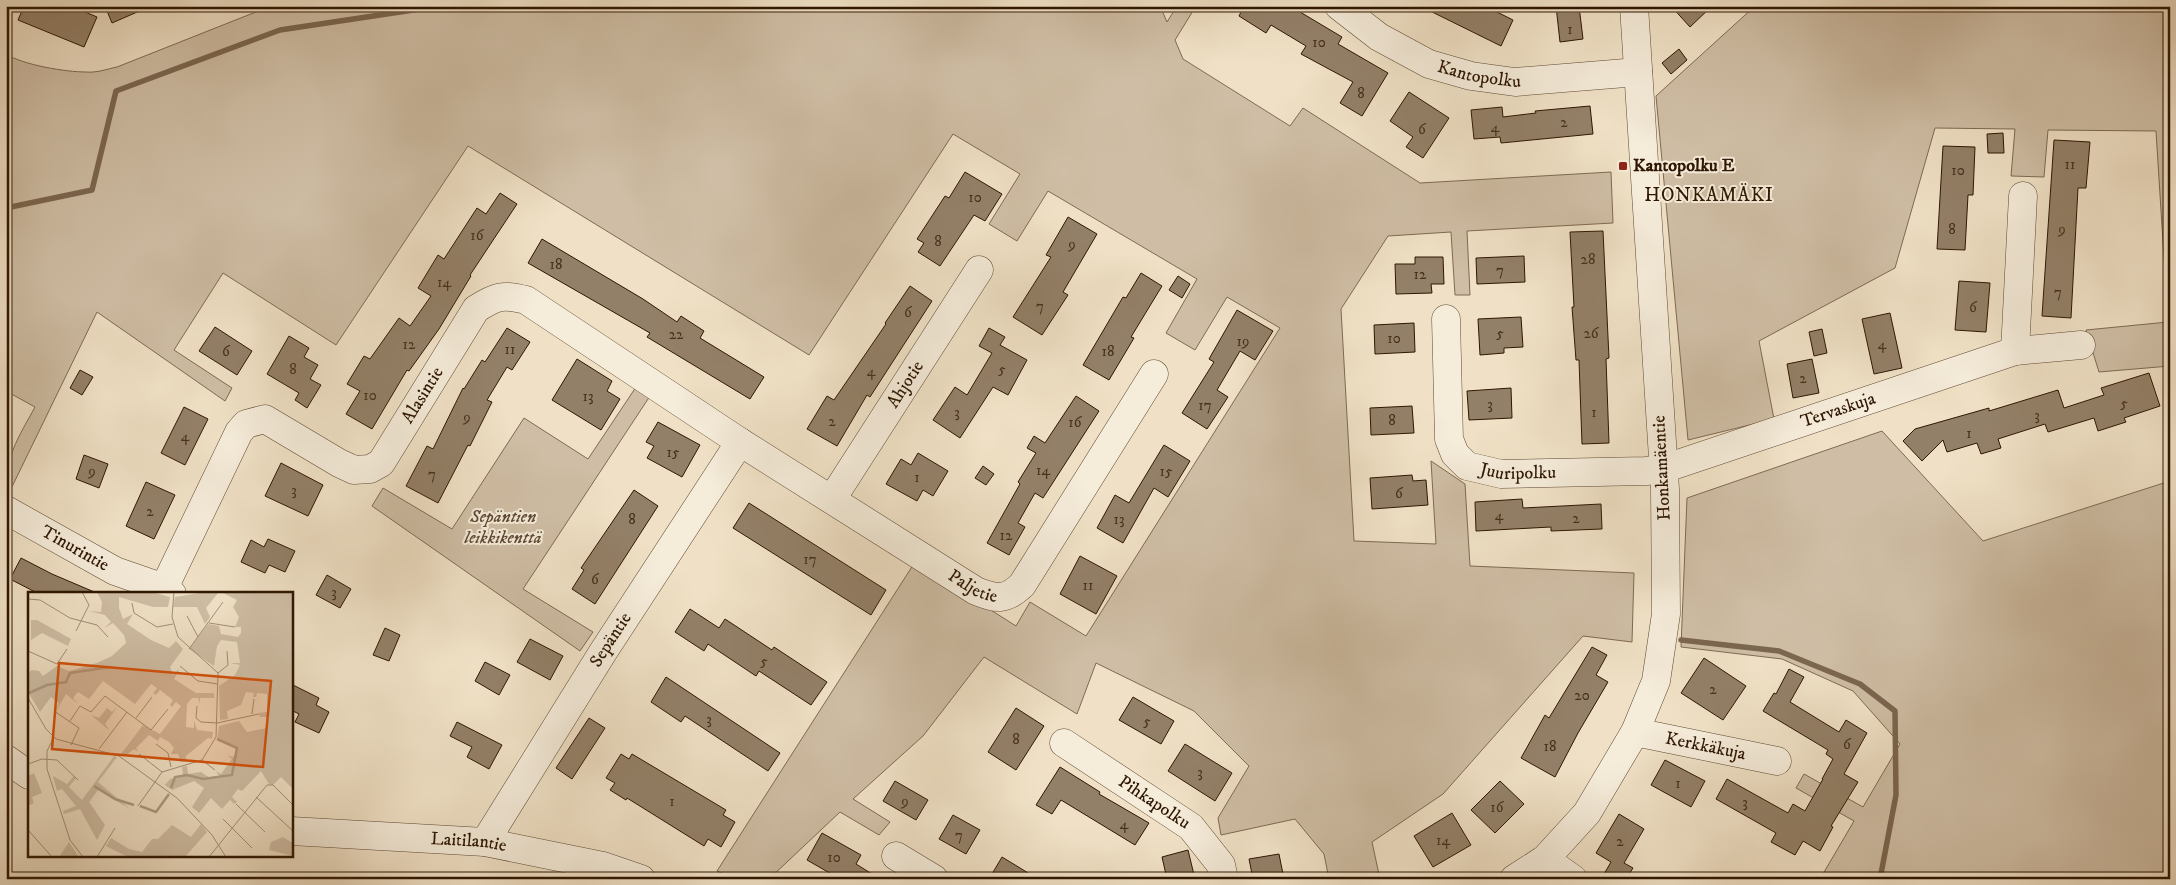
<svg xmlns="http://www.w3.org/2000/svg" width="2176" height="885" viewBox="0 0 2176 885" font-family="'IM FELL DW Pica',serif">
<style>
.green{fill:#cfbea5;stroke:#7e6a54}
.lines{fill:none;stroke-linecap:round;stroke-linejoin:round}
.stream{stroke:#7b664f;stroke-width:5.5}
.building{fill:#938068;stroke:#2e1602}
.minor-casing{stroke:#5e4933;stroke-width:29}
.minor{stroke:#f5ecda;stroke-width:28}
.poi-dot{fill:#8f2418;stroke:#f5ecda;stroke-width:2}
.labels{text-anchor:middle;dominant-baseline:central;stroke-width:4;stroke-linejoin:round;paint-order:stroke}
.number-label{font-size:15px;fill:#47301c}
.street-label{font-size:18px;fill:#2e1602;stroke:#f5ecda}
.poi-label{font-size:18px;font-weight:bold;fill:#2e1602;stroke:#f5ecda;text-anchor:start}
.park-label{font-size:18px;font-style:italic;fill:#5e4833;stroke:#f5ecda}
.neighbourhood-label{font-size:19px;letter-spacing:1px;fill:#2e1602;stroke:#f5ecda}
.inset-river{fill:none;stroke:#ae9c83;stroke-width:2.5}
.inset-road{fill:none;stroke:#a29078;stroke-width:1}
.view{fill:#d5520b;fill-opacity:0.15;stroke:#d5520b;stroke-width:2.5}
.inset-edge{fill:none;stroke:#2e1602;stroke-width:2.5}
</style>
<rect width="100%" height="100%" fill="#f0e1c6"/>
<filter id="stains"><feTurbulence type="fractalNoise" baseFrequency=".004" numOctaves="4"/><feColorMatrix values="0 0 0 0 .2 0 0 0 0 .09 0 0 0 0 .02 0 0 0 .5 -.17"/></filter>
<radialGradient id="worn" r=".72"><stop offset=".6" stop-color="#630" stop-opacity="0"/><stop offset="1" stop-color="#630" stop-opacity=".3"/></radialGradient>
<!-- green -->
<path class="green" d="M 271,6 L 1160,6 L 1167,22 L 1177,6 L 1196,6 L 1175,40 L 1183,59 L 1290,126 L 1303,108 L 1420,183 L 1611,172 L 1613,223 L 1467,231 L 1470,295 L 1455,295 L 1451,232 L 1388,236 L 1341,309 L 1354,541 L 1436,544 L 1431,461 L 1465,484 L 1470,566 L 1634,573 L 1632,642 L 1583,636 L 1443,794 L 1372,842 L 1380,879 L 1329,879 L 1324,854 L 1295,819 L 1221,835 L 1218,818 L 1249,766 L 1194,711 L 1096,663 L 1077,714 L 984,657 L 923,736 L 853,799 L 890,822 L 879,835 L 840,812 L 769,879 L 735,879 L 717,871 L 915,562 L 1016,626 L 1030,602 L 1086,636 L 1280,328 L 1227,297 L 1195,350 L 1166,333 L 1197,279 L 1048,191 L 1017,241 L 989,224 L 1020,174 L 953,134 L 809,355 L 468,146 L 336,345 L 223,273 L 174,350 L 232,388 L 225,401 L 97,312 L 8,495 C 0,464 21,433 35,407 L 6,391 L 6,54 C 23,65 66,72 86,72 C 97,73 107,69 117,67 Z
M 1755,6 L 2170,6 L 2170,366 L 2099,372 L 2086,330 L 2168,322 L 2156,131 L 2048,130 L 2044,177 L 2011,176 L 2015,129 L 1935,128 L 1895,268 L 1759,341 L 1774,419 L 1688,440 L 1656,96 Z
M 636,387 L 650,396 L 523,589 L 593,632 L 580,651 L 372,506 L 383,488 L 452,529 L 524,418 L 588,459 Z
M 1882,431 L 1983,541 L 2170,481 L 2170,879 L 1820,879 L 1854,821 L 1796,788 L 1804,774 L 1863,807 L 1900,744 L 1853,691 L 1782,659 L 1681,647 L 1687,498 Z"/>
<g class="lines">
<!-- stream -->
<path class="stream" d="M 6,208 L 92,190 L 116,91 L 280,30 L 440,6
M 1681,640 L 1779,651 L 1860,684 L 1895,711 L 1896,795 L 1880,879"/>
</g>
<!-- building -->
<path class="building" d="M 24,6 L 71,6 L 97,17 L 84,47 L 18,20 Z
M 105,6 L 151,6 L 112,23 Z
M 1244,6 L 1290,6 L 1342,37 L 1338,44 L 1388,73 L 1362,116 L 1340,103 L 1353,82 L 1301,54 L 1306,46 L 1271,25 L 1266,33 L 1239,16 Z
M 1420,6 L 1485,6 L 1513,20 L 1501,46 Z
M 1556,6 L 1579,6 L 1583,39 L 1560,42 Z
M 1671,6 L 1712,6 L 1690,27 Z
M 1679,49 L 1687,60 L 1671,74 L 1662,63 Z
M 1409,92 L 1449,118 L 1423,158 L 1406,147 L 1413,137 L 1390,121 Z
M 1590,106 L 1593,134 L 1501,143 L 1500,137 L 1474,139 L 1471,110 L 1502,107 L 1503,117 L 1536,113 L 1535,111 Z
M 2003,133 L 2004,153 L 1988,153 L 1987,134 Z
M 2054,140 L 2090,142 L 2086,188 L 2078,188 L 2071,318 L 2042,316 Z
M 1943,146 L 1975,147 L 1973,195 L 1968,195 L 1965,250 L 1937,249 Z
M 965,172 L 1002,194 L 985,221 L 974,215 L 940,266 L 918,252 L 924,243 L 917,239 L 945,196 L 949,198 Z
M 500,193 L 517,204 L 470,275 L 471,276 L 439,329 L 409,371 L 407,370 L 372,429 L 346,414 L 360,391 L 347,384 L 364,356 L 370,359 L 399,318 L 410,326 L 431,296 L 418,288 L 438,255 L 444,259 L 477,208 L 486,214 Z
M 1068,217 L 1097,234 L 1063,292 L 1068,295 L 1042,335 L 1013,317 L 1051,257 L 1046,255 Z
M 1603,231 L 1609,358 L 1606,359 L 1609,443 L 1582,444 L 1579,360 L 1576,360 L 1572,307 L 1574,307 L 1570,232 Z
M 542,239 L 643,299 L 677,322 L 681,316 L 704,331 L 700,338 L 764,377 L 750,399 L 647,337 L 650,333 L 528,263 Z
M 1524,256 L 1525,282 L 1477,284 L 1476,258 Z
M 1415,257 L 1443,257 L 1444,284 L 1431,284 L 1432,293 L 1396,294 L 1395,264 L 1415,264 Z
M 1141,273 L 1162,286 L 1131,337 L 1134,338 L 1109,380 L 1083,365 L 1123,297 L 1126,298 Z
M 1178,276 L 1190,284 L 1182,298 L 1169,290 Z
M 1959,281 L 1990,283 L 1986,332 L 1955,330 Z
M 910,286 L 932,301 L 870,397 L 867,395 L 837,446 L 807,429 L 827,396 L 834,400 L 886,324 L 885,323 Z
M 1237,310 L 1273,331 L 1255,360 L 1240,351 L 1217,390 L 1228,397 L 1207,429 L 1182,413 L 1214,362 L 1209,359 Z
M 1890,313 L 1902,368 L 1874,374 L 1862,319 Z
M 1521,317 L 1523,347 L 1504,348 L 1504,353 L 1480,355 L 1478,319 Z
M 1414,323 L 1415,352 L 1375,354 L 1374,325 Z
M 215,327 L 252,351 L 237,375 L 199,351 Z
M 507,328 L 530,342 L 512,370 L 507,367 L 487,400 L 492,402 L 470,446 L 468,445 L 438,503 L 406,486 L 427,446 L 433,449 L 463,388 L 464,389 L 482,360 L 485,362 Z
M 989,328 L 1005,337 L 1000,345 L 1027,360 L 1008,395 L 993,387 L 960,438 L 933,420 L 955,387 L 967,395 L 992,353 L 979,346 Z
M 1822,329 L 1827,353 L 1814,356 L 1809,332 Z
M 289,336 L 309,348 L 304,357 L 318,365 L 310,379 L 321,385 L 307,408 L 295,400 L 299,393 L 267,374 Z
M 577,359 L 612,381 L 607,391 L 620,399 L 601,430 L 552,400 Z
M 1812,359 L 1819,393 L 1793,398 L 1787,364 Z
M 80,370 L 93,377 L 82,395 L 70,388 Z
M 2149,373 L 2160,406 L 2124,418 L 2126,422 L 2098,431 L 2094,418 L 2048,432 L 2045,424 L 1998,439 L 2001,448 L 1981,454 L 1977,443 L 1947,452 L 1943,440 L 1922,461 L 1903,441 L 1915,429 L 1989,408 L 1989,411 L 2058,390 L 2064,408 L 2104,395 L 2101,388 Z
M 1511,388 L 1512,418 L 1469,420 L 1467,391 Z
M 1076,396 L 1099,411 L 1043,498 L 1035,493 L 1018,523 L 1025,527 L 1009,555 L 987,543 L 1020,484 L 1018,482 L 1036,453 L 1027,448 L 1034,436 L 1045,443 Z
M 1412,406 L 1414,433 L 1371,435 L 1370,408 Z
M 184,407 L 208,419 L 185,465 L 161,453 Z
M 658,422 L 700,445 L 682,477 L 647,458 L 654,446 L 646,442 Z
M 1164,445 L 1190,461 L 1168,497 L 1154,488 L 1123,543 L 1097,528 L 1115,495 L 1129,503 Z
M 918,453 L 948,471 L 933,496 L 923,490 L 917,501 L 886,484 L 901,459 L 911,465 Z
M 84,455 L 108,464 L 99,488 L 76,479 Z
M 281,463 L 323,485 L 308,516 L 265,496 Z
M 983,466 L 994,474 L 986,485 L 975,478 Z
M 1412,475 L 1413,481 L 1426,480 L 1428,505 L 1372,509 L 1370,478 Z
M 146,482 L 175,495 L 154,539 L 126,526 Z
M 634,490 L 658,506 L 595,604 L 572,589 L 584,570 L 581,568 Z
M 1522,499 L 1523,508 L 1601,504 L 1602,529 L 1551,531 L 1551,527 L 1476,531 L 1475,502 Z
M 749,503 L 886,590 L 871,615 L 733,528 Z
M 268,539 L 295,551 L 285,572 L 269,565 L 265,573 L 241,562 L 251,540 L 264,547 Z
M 1080,556 L 1117,576 L 1096,614 L 1060,594 Z
M 21,558 L 52,574 L 99,594 L 39,594 L 10,579 Z
M 327,575 L 351,589 L 340,608 L 316,595 Z
M 690,609 L 719,628 L 725,619 L 772,650 L 774,647 L 827,682 L 811,705 L 759,671 L 756,676 L 708,644 L 704,651 L 675,632 Z
M 385,628 L 400,635 L 389,661 L 373,655 Z
M 530,639 L 563,656 L 550,680 L 517,662 Z
M 1592,647 L 1607,655 L 1596,675 L 1608,682 L 1578,733 L 1555,777 L 1521,758 L 1545,715 L 1549,718 Z
M 1704,658 L 1746,686 L 1723,720 L 1681,693 Z
M 485,662 L 510,675 L 499,695 L 475,681 Z
M 1789,669 L 1804,677 L 1790,702 L 1839,732 L 1846,720 L 1867,733 L 1844,774 L 1858,782 L 1831,826 L 1833,827 L 1820,851 L 1803,841 L 1795,855 L 1771,842 L 1776,833 L 1716,799 L 1727,779 L 1788,813 L 1793,804 L 1805,811 L 1823,779 L 1822,779 L 1833,759 L 1826,754 L 1828,750 L 1763,711 L 1774,693 L 1776,694 Z
M 666,677 L 780,753 L 768,771 L 685,716 L 681,722 L 651,702 Z
M 291,684 L 319,698 L 316,705 L 329,712 L 319,733 L 295,722 L 299,714 L 291,710 Z
M 1133,697 L 1174,721 L 1161,744 L 1119,720 Z
M 1016,708 L 1044,726 L 1016,770 L 988,752 Z
M 589,718 L 605,728 L 572,779 L 556,768 Z
M 457,722 L 502,745 L 489,769 L 467,757 L 472,747 L 450,736 Z
M 1185,744 L 1232,773 L 1215,801 L 1168,771 Z
M 621,754 L 629,759 L 632,754 L 726,810 L 723,815 L 735,822 L 721,847 L 708,839 L 704,846 L 627,798 L 626,800 L 610,790 L 615,783 L 606,778 Z
M 1665,760 L 1705,781 L 1691,807 L 1651,785 Z
M 1060,767 L 1100,792 L 1099,794 L 1149,823 L 1135,845 L 1061,800 L 1052,814 L 1036,805 Z
M 895,781 L 928,800 L 916,820 L 883,801 Z
M 1500,781 L 1524,804 L 1495,833 L 1471,810 Z
M 1452,813 L 1471,845 L 1433,867 L 1414,836 Z
M 1619,814 L 1644,829 L 1624,863 L 1633,868 L 1626,879 L 1612,879 L 1604,874 L 1611,862 L 1596,853 Z
M 953,815 L 980,830 L 966,854 L 939,839 Z
M 822,833 L 861,855 L 856,864 L 880,879 L 840,879 L 807,860 Z
M 1188,850 L 1195,879 L 1167,879 L 1162,857 Z
M 1279,854 L 1284,879 L 1253,879 L 1249,859 Z
M 1002,857 L 1038,879 L 989,879 Z"/>
<g class="lines">
<defs>
<g id="minor">
<path id="s1" d="M 1339,6 L 1379,37 L 1429,64 L 1471,76 L 1515,82 L 1638,72"/>
<path id="s2" d="M 1446,319 L 1449,439 L 1455,454 L 1467,466 L 1501,474 L 1646,471 L 1663,469 L 2015,351 L 2081,345"/>
<path d="M 2015,351 L 2023,196"/>
<path id="s3" d="M 832,499 L 979,270"/>
<path id="s4" d="M 6,510 L 115,571 L 164,588 L 172,594"/>
<path id="s5" d="M 164,588 L 239,432 L 246,424 L 265,419 L 339,463 L 354,470 L 370,469 L 381,463 L 476,309 C 496,296 503,294 526,300 L 740,442 L 976,591 C 997,599 1005,601 1022,585 L 1154,374"/>
<path id="s6" d="M 1635,732 L 1777,761"/>
<path id="s7" d="M 1064,743 L 1191,827 L 1221,865 L 1224,879"/>
<path d="M 6,759 L 29,775"/>
<path id="s8" d="M 291,831 L 485,842 L 603,866 L 641,879"/>
<path id="s9" d="M 485,842 L 603,652 L 740,442"/>
<path d="M 896,856 L 934,879"/>
<path d="M 1545,859 L 1573,879"/>
<path d="M 1514,879 L 1545,859 L 1587,813 L 1635,732 L 1656,681 L 1666,614 L 1665,489 L 1634,6"/>
</g>
</defs>
<!-- minor casing -->
<use href="#minor" class="minor-casing"/>
<!-- minor -->
<use href="#minor" class="minor"/>
</g>
<!-- markers -->
<rect class="poi-dot" x="1618" y="161" width="10" height="10" rx="2.5"/>
<g class="labels">
<!-- number labels -->
<g class="number-label">
<text x="1570" y="29">1</text>
<text x="1319" y="42">10</text>
<text x="1361" y="93">8</text>
<text x="1564" y="122">2</text>
<text x="1495" y="127">4</text>
<text x="1422" y="129">6</text>
<text x="2070" y="164">11</text>
<text x="1958" y="170">10</text>
<text x="975" y="197">10</text>
<text x="1952" y="229">8</text>
<text x="2062" y="229">9</text>
<text x="477" y="235">16</text>
<text x="938" y="241">8</text>
<text x="1072" y="244">9</text>
<text x="1588" y="259">28</text>
<text x="556" y="264">18</text>
<text x="1500" y="270">7</text>
<text x="1420" y="274">12</text>
<text x="444" y="282">14</text>
<text x="2058" y="292">7</text>
<text x="1040" y="306">7</text>
<text x="1973" y="307">6</text>
<text x="908" y="312">6</text>
<text x="1500" y="333">5</text>
<text x="1591" y="333">26</text>
<text x="676" y="334">22</text>
<text x="1394" y="338">10</text>
<text x="1243" y="341">19</text>
<text x="409" y="344">12</text>
<text x="1882" y="344">4</text>
<text x="510" y="349">11</text>
<text x="226" y="351">6</text>
<text x="1108" y="351">18</text>
<text x="293" y="369">8</text>
<text x="1002" y="369">5</text>
<text x="871" y="371">4</text>
<text x="1803" y="378">2</text>
<text x="370" y="395">10</text>
<text x="588" y="396">13</text>
<text x="2124" y="403">5</text>
<text x="1490" y="404">3</text>
<text x="1205" y="405">17</text>
<text x="957" y="412">3</text>
<text x="1594" y="412">1</text>
<text x="2037" y="415">3</text>
<text x="467" y="417">9</text>
<text x="1392" y="420">8</text>
<text x="832" y="421">2</text>
<text x="1075" y="422">16</text>
<text x="1969" y="433">1</text>
<text x="185" y="436">4</text>
<text x="673" y="452">15</text>
<text x="1043" y="470">14</text>
<text x="92" y="471">9</text>
<text x="1166" y="471">15</text>
<text x="432" y="474">7</text>
<text x="917" y="477">1</text>
<text x="294" y="490">3</text>
<text x="1399" y="493">6</text>
<text x="150" y="511">2</text>
<text x="1499" y="515">4</text>
<text x="1576" y="518">2</text>
<text x="632" y="519">8</text>
<text x="1119" y="519">13</text>
<text x="1006" y="535">12</text>
<text x="810" y="559">17</text>
<text x="595" y="579">6</text>
<text x="1088" y="585">11</text>
<text x="334" y="592">3</text>
<text x="764" y="661">5</text>
<text x="1713" y="689">2</text>
<text x="1582" y="695">20</text>
<text x="709" y="719">3</text>
<text x="1147" y="721">5</text>
<text x="1016" y="739">8</text>
<text x="1847" y="744">6</text>
<text x="1550" y="746">18</text>
<text x="1200" y="772">3</text>
<text x="1678" y="783">1</text>
<text x="672" y="801">1</text>
<text x="905" y="801">9</text>
<text x="1745" y="802">3</text>
<text x="1497" y="807">16</text>
<text x="1124" y="824">4</text>
<text x="959" y="835">7</text>
<text x="1443" y="840">14</text>
<text x="1620" y="841">2</text>
<text x="834" y="857">10</text>
</g>
<!-- street labels -->
<g class="street-label">
<text stroke="none"><textPath href="#s1" startOffset="159">Kantopolku</textPath></text>
<text stroke="none"><textPath href="#s3" startOffset="136">Ahjotie</textPath></text>
<text stroke="none"><textPath href="#s5" startOffset="414">Alasintie</textPath></text>
<text stroke="none"><textPath href="#s2" startOffset="535">Tervaskuja</textPath></text>
<text transform="translate(1662 468) rotate(-93)">Honkamäentie</text>
<text stroke="none"><textPath href="#s2" startOffset="205">Juuripolku</textPath></text>
<text stroke="none"><textPath href="#s4" startOffset="79">Tinurintie</textPath></text>
<text stroke="none"><textPath href="#s5" startOffset="1100">Paljetie</textPath></text>
<text stroke="none"><textPath href="#s9" startOffset="238">Sepäntie</textPath></text>
<text stroke="none"><textPath href="#s6" startOffset="72">Kerkkäkuja</textPath></text>
<text stroke="none"><textPath href="#s7" startOffset="108">Pihkapolku</textPath></text>
<text stroke="none"><textPath href="#s8" startOffset="178">Laitilantie</textPath></text>
</g>
<!-- poi labels -->
<g class="poi-label">
<text x="1633" y="166">Kantopolku E</text>
</g>
<!-- park labels -->
<g class="park-label">
<text x="503" y="517">Sepäntien<tspan x="503" dy="21">leikkikenttä</tspan></text>
</g>
<!-- neighbourhood labels -->
<g class="neighbourhood-label">
<text x="1709" y="195">HONKAMÄKI</text>
</g>
</g>
<!-- overview -->
<g transform="translate(28 592)">
<rect width="265" height="265" fill="#f0e1c6"/>
<path d="M 69,0 L 124,0 L 142,5 L 140,15 L 125,15 L 91,5 L 91,16 L 95,27 L 105,22 L 99,32 L 123,48 L 141,56 L 148,49 L 155,57 L 142,75 L 145,83 L 152,76 L 146,87 L 168,101 L 186,101 L 186,106 L 172,106 L 172,112 L 170,106 L 164,106 L 159,112 L 158,135 L 166,136 L 166,128 L 169,138 L 185,140 L 184,147 L 180,146 L 158,164 L 158,169 L 153,170 L 150,162 L 143,162 L 146,156 L 141,150 L 132,145 L 130,149 L 121,143 L 108,156 L 110,160 L 106,157 L 97,164 L 93,162 L 115,133 L 132,142 L 153,114 L 148,110 L 144,115 L 142,113 L 145,108 L 132,98 L 128,103 L 125,101 L 129,96 L 123,92 L 107,112 L 75,89 L 61,107 L 50,100 L 45,106 L 50,112 L 38,102 L 28,119 L 31,111 L 23,105 L 12,120 L 0,100 L 0,81 L 4,78 L 11,79 L 15,84 L 29,74 L 41,79 L 69,71 L 84,64 L 98,51 L 96,43 L 85,31 L 76,36 L 83,30 L 77,23 L 61,19 L 73,20 L 74,10 ZM 178,0 L 191,0 L 178,16 L 182,25 L 177,32 L 169,15 L 145,15 L 147,5 ZM 193,0 L 265,0 L 265,197 L 253,185 L 245,193 L 241,192 L 233,179 L 214,199 L 210,197 L 204,205 L 209,210 L 206,212 L 202,208 L 194,217 L 183,206 L 171,221 L 164,215 L 176,196 L 166,189 L 144,198 L 137,193 L 142,187 L 155,183 L 154,175 L 159,174 L 160,182 L 173,180 L 182,186 L 191,184 L 188,179 L 193,182 L 204,167 L 199,163 L 205,165 L 210,159 L 205,154 L 189,148 L 191,134 L 211,129 L 219,140 L 239,136 L 239,125 L 232,125 L 231,121 L 239,120 L 239,102 L 229,101 L 228,105 L 225,105 L 226,101 L 218,100 L 213,113 L 199,119 L 200,127 L 192,128 L 191,94 L 207,83 L 212,73 L 202,71 L 212,71 L 209,50 L 193,48 L 189,54 L 186,74 L 161,57 L 180,32 L 191,34 L 193,42 L 210,45 L 213,41 L 213,35 L 207,35 L 211,25 L 205,15 L 209,8 ZM 3,28 L 9,28 L 43,47 L 40,54 L 14,41 L 3,48 ZM 90,114 L 77,132 L 82,139 L 63,123 L 71,126 L 79,116 L 84,120 ZM 86,164 L 89,165 L 70,190 L 102,217 L 70,198 L 61,210 L 77,233 L 69,248 L 52,217 L 36,222 L 35,219 L 48,214 L 34,197 L 29,199 L 25,184 L 39,192 L 46,184 L 48,186 L 41,195 L 54,208 ZM 6,181 L 14,201 L 4,205 L 6,211 L 0,214 L 0,184 ZM 173,232 L 179,240 L 157,265 L 100,265 L 78,254 L 83,246 L 101,257 L 114,260 L 124,247 L 130,247 L 144,233 L 163,245 ZM 255,245 L 265,251 L 265,264 L 241,258 L 243,250 ZM 41,250 L 48,261 L 51,265 L 31,265 Z" fill="#cfbea5"/>
<path class="inset-river" d="M 1,101 L 19,93 L 38,90 L 42,81 L 83,75M 66,194 L 87,207 L 106,213M 143,196 L 147,185 L 159,183 L 175,187 L 204,183 L 209,156 L 189,147M 112,214 L 128,220 L 141,202"/>
<path class="inset-road" d="M 0,7 L 12,8 L 42,26 L 69,33 L 80,45M 104,11 L 106,21 L 129,35 L 145,32M 159,24 L 170,45M 181,31 L 207,35M 48,39 L 61,13 L 54,0M 161,57 L 195,10M 0,59 L 29,72 L 39,57M 152,74 L 170,89 L 190,92M 190,81 L 200,73 L 199,59M 0,106 L 18,137 L 28,147 L 91,164 L 149,206 L 184,243 L 198,265M 169,114 L 168,126 L 173,130 L 189,131 L 231,122M 26,119 L 51,136 L 43,153M 224,122 L 226,107M 108,126 L 124,105M 42,129 L 52,114 L 63,120 L 77,104 L 123,138 L 140,117M 26,145 L 19,159 L 19,177 L 42,248 L 55,265M 128,152 L 140,161 L 143,175M 71,157 L 99,120M 111,162 L 134,180M 174,168 L 187,178M 0,172 L 14,167 L 29,168 L 50,188M 228,205 L 265,239M 208,212 L 237,240M 110,214 L 134,180 L 174,168 L 188,145 L 190,81 L 150,45 L 144,25 L 146,0M 195,227 L 224,256M 0,238 L 24,265M 69,265 L 87,236M 181,265 L 239,193 L 245,193 L 265,213"/>
<path class="view" d="M 31,71 L 243,89 L 235,175 L 24,157 Z"/>
<rect width="265" height="265" class="inset-edge"/>
</g>
<!-- margin -->
<rect width="2176" height="885" fill="none" stroke="#f0e1c6" stroke-width="25"/>
<rect x="8" y="8" width="2161" height="870" fill="none" stroke="#2e1602" stroke-width="2.5"/>
<rect x="12" y="12" width="2151" height="860" fill="none" stroke="#2e1602"/>
<rect width="100%" height="100%" filter="url(#stains)"/>
<rect width="100%" height="100%" fill="url(#worn)"/>
</svg>
